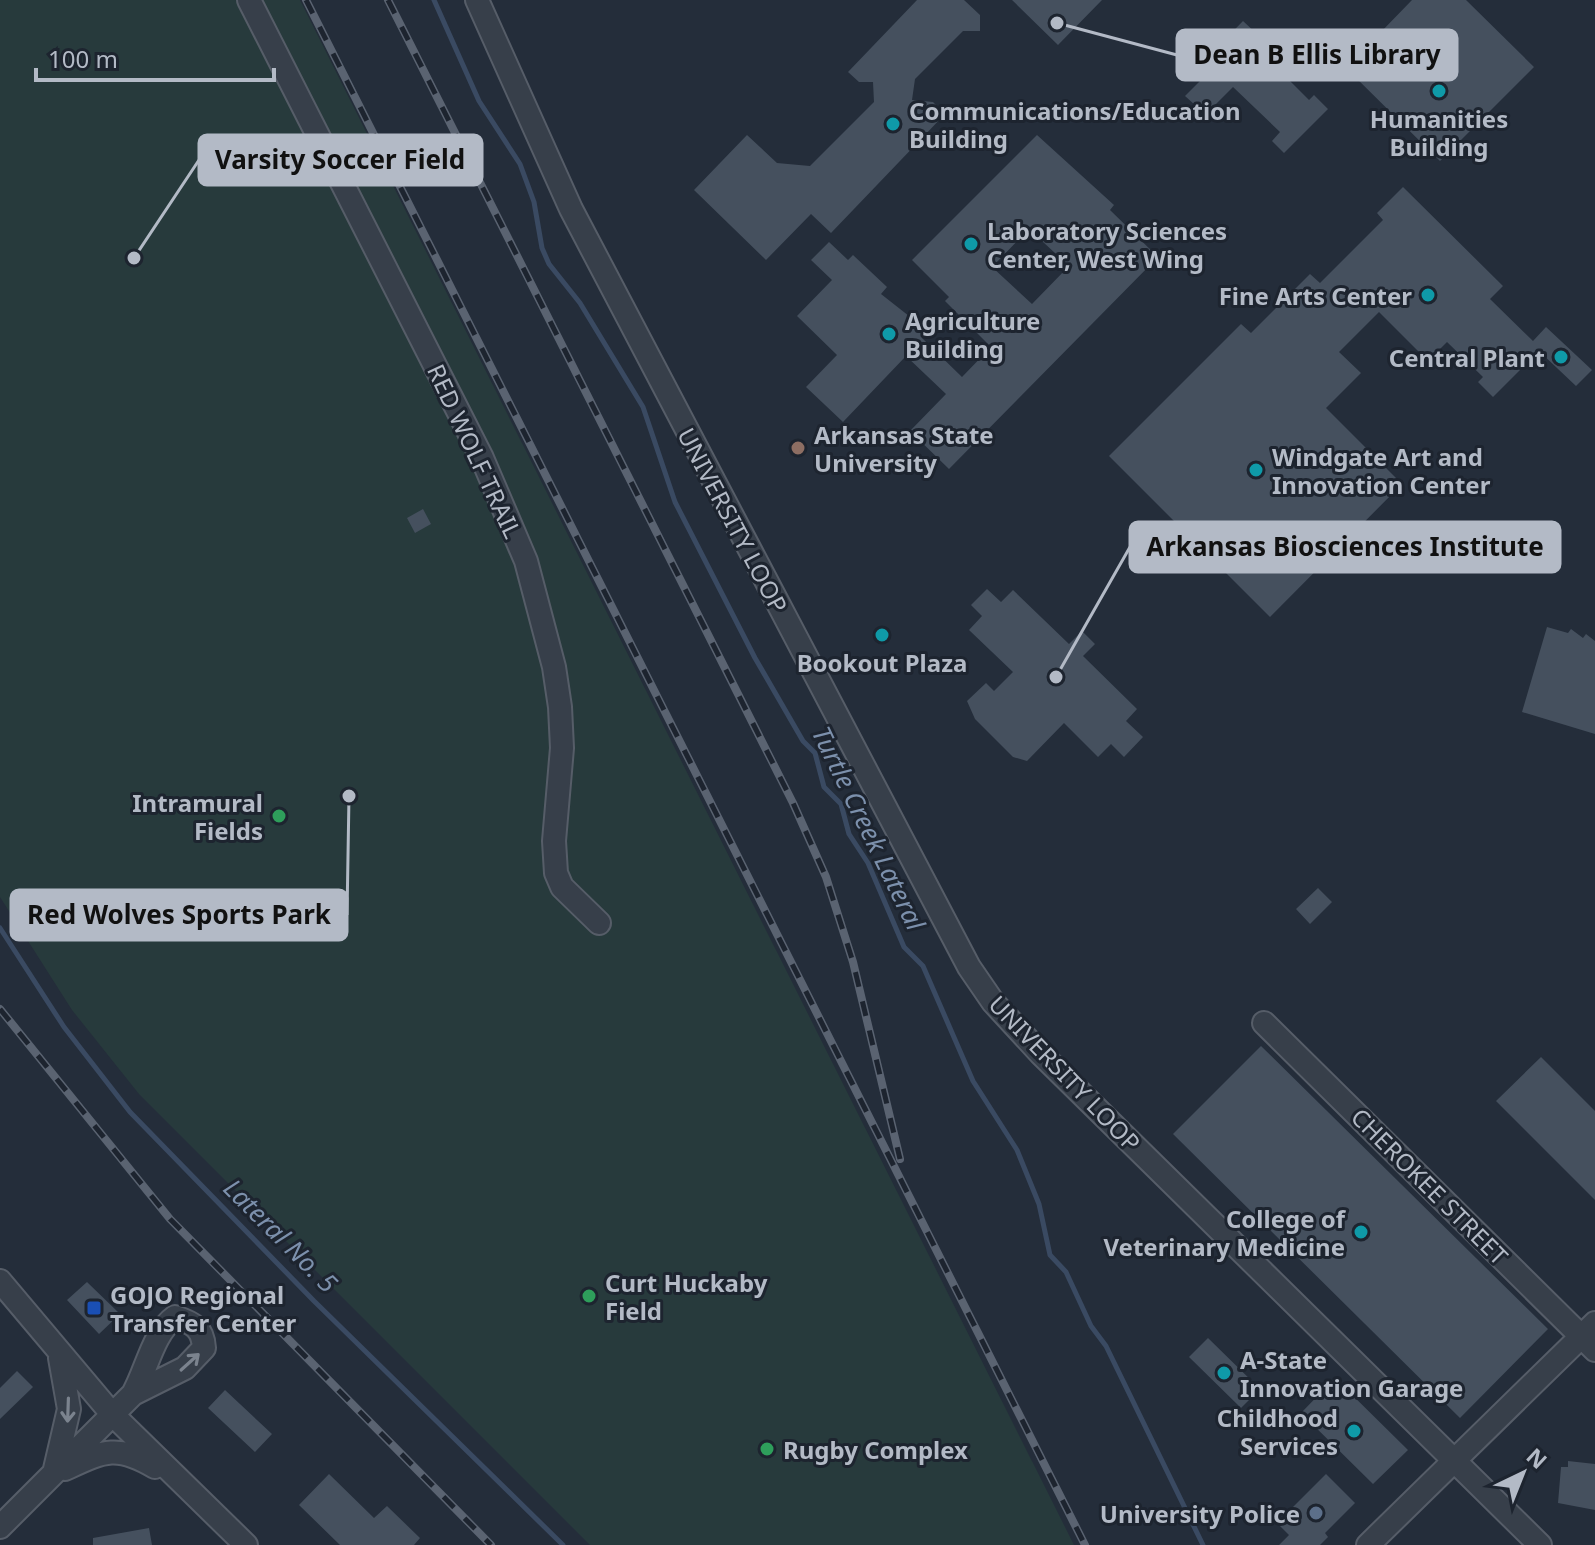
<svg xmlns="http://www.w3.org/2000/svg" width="1595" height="1545" viewBox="0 0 1595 1545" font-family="'Noto Sans',sans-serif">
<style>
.green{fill:#273a3c}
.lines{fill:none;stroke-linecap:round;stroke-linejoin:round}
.stream{stroke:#3a4a62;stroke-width:5}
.building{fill:#45505e;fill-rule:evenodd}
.minor-casing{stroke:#565d68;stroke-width:26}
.minor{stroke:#373f4a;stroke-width:22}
.rail-casing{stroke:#5a6371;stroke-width:8}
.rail{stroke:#1d242f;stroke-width:5;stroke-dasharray:15;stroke-linecap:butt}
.oneway{stroke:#7b838e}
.culture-dot{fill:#0f9aa8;stroke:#1d242f;stroke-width:3}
.education-dot{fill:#8d6e63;stroke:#1d242f;stroke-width:3}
.leisure-dot{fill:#2e9e5b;stroke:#1d242f;stroke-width:3}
.transit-dot{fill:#1a4fb4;stroke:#1d242f;stroke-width:3}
.service-dot{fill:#5c6f8a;stroke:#1d242f;stroke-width:3}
.labels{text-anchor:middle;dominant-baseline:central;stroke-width:6;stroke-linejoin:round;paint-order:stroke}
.poi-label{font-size:24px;font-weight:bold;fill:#b3bac6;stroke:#1d242f;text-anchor:start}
.street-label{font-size:24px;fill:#b3bac6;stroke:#1d242f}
.water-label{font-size:26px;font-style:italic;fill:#7c90ac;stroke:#1d242f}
.leader{fill:none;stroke:#b3bac6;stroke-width:3}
.callout-dot{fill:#b3bac6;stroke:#1d242f;stroke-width:3}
.callout{fill:#b3bac6;stroke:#b3bac6;stroke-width:3}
.callout-label{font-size:26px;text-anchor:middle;font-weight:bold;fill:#111}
</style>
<rect width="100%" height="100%" fill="#242d3a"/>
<!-- green -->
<path class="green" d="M 0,0 L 300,0 L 1074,1545 L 590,1545 L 139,1094 L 72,1010 L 0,897 Z"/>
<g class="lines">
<!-- stream -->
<path class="stream" d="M 434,0 L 479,101 L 520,164 L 534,202 L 542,248 L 549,264 L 580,303 L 643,407 L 675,502 L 755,658 L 803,741 L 815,753 L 824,787 L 841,804 L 849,834 L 868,863 L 904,947 L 923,966 L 973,1081 L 1017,1150 L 1039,1204 L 1050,1255 L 1066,1272 L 1091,1326 L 1106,1346 L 1203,1545
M 0,928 L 64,1027 L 130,1112 L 314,1301 L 563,1545"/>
</g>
<!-- building -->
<path class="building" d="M 917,0 L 964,0 L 980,15 L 980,31 L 963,31 L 915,79 L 912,100 L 933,102 L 945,114 L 831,233 L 811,214 L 766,260 L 694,190 L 747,135 L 777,163 L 810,166 L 874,102 L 873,82 L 859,82 L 848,72 Z
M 1012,0 L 1102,0 L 1058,45 Z
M 1412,0 L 1466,0 L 1534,67 L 1440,161 L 1346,68 Z
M 1243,21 L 1257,34 L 1250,41 L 1309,100 L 1314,95 L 1328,109 L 1284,153 L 1272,141 L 1280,132 L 1233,87 L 1212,108 L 1195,105 L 1185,96 L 1205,76 L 1197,68 Z
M 1037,135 L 1114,205 L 1110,210 L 1158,257 L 949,469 L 910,431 L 946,394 L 906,356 L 843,422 L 806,387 L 837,355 L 797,316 L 832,280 L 811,260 L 829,242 L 848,260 L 853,255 L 887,287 L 881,294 L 928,331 L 922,338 L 962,377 L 991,347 L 945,301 L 949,297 L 912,260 ZM 1029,229 L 1069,266 L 1032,304 L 992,267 Z
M 1403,187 L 1503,286 L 1490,299 L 1533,341 L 1546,327 L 1592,370 L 1576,386 L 1539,351 L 1493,397 L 1478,382 L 1483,377 L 1447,342 L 1428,361 L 1379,312 L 1339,352 L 1361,373 L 1326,408 L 1402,484 L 1270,617 L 1109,456 L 1241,324 L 1251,333 L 1310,274 L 1320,283 L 1383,220 L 1377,213 Z
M 423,509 L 431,524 L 415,533 L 407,518 Z
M 987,589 L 1001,602 L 1013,590 L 1069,644 L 1082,631 L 1095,644 L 1083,656 L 1137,709 L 1126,721 L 1143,737 L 1124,757 L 1111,744 L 1098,757 L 1064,723 L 1027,761 L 1013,757 L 975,719 L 967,701 L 986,683 L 994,691 L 1013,672 L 969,630 L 982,616 L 971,605 Z
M 1547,627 L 1568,633 L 1571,629 L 1583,638 L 1586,634 L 1595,641 L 1595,734 L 1522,712 Z
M 1318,888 L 1332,902 L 1310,924 L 1296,909 Z
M 1261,1046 L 1548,1329 L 1460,1418 L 1173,1134 Z
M 1541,1057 L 1595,1111 L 1595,1200 L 1496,1101 Z
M 87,1282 L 120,1314 L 99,1334 L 67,1300 Z
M 1208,1338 L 1260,1389 L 1241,1408 L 1189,1357 Z
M 17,1371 L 33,1387 L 0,1419 L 0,1388 Z
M 1335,1378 L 1408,1450 L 1373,1484 L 1301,1413 Z
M 225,1390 L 272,1434 L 255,1452 L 208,1408 Z
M 1568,1461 L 1595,1464 L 1595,1510 L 1558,1503 L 1561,1467 L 1568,1467 Z
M 329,1474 L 374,1518 L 387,1506 L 420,1538 L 414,1545 L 340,1545 L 299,1505 Z
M 1326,1474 L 1355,1503 L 1325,1533 L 1328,1537 L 1320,1545 L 1279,1545 L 1289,1535 L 1277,1523 Z
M 149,1528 L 152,1545 L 93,1545 L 93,1538 Z"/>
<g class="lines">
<defs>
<path id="minor" d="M 249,0 L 482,458 L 526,561 L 554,667 L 560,707 L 562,748 L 554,841 L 556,873 L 562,887 L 599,923
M 477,0 L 571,209 L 969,967 L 993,1002 L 1041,1054 L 1540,1545
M 1264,1023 L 1595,1350
M 0,1281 L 112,1414 L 246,1545
M 55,1469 L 69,1409 L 60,1358
M 65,1469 C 104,1451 116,1444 155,1467
M 0,1527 L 133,1394 C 147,1369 153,1333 175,1317 C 193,1323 203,1328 204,1348 L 185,1368 L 133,1394
M 1368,1545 L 1595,1323"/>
</defs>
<!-- minor casing -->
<use href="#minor" class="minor-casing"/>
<!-- minor -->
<use href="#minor" class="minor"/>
<defs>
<path id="rail" d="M 306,0 L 1085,1545
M 388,0 L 793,803 L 826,877 L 853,962 L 900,1159
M 0,1009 L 170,1219 L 491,1545"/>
</defs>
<!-- rail casing -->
<use href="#rail" class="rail-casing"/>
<!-- rail -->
<use href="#rail" class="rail"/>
</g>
<!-- one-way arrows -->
<defs><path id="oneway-shaft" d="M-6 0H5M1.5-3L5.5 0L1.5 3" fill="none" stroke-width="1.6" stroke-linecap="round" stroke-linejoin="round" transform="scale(2)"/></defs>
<g class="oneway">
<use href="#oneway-shaft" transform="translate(190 1362) rotate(-42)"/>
<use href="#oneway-shaft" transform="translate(68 1410) rotate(92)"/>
</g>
<!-- markers -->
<g class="culture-dot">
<circle cx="1439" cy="91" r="8"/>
<circle cx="893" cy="124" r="8"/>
<circle cx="971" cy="244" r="8"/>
<circle cx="1428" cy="295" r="8"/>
<circle cx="889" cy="334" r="8"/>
<circle cx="1561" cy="357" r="8"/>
<circle cx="1256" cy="470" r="8"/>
<circle cx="882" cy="635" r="8"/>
<circle cx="1361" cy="1232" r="8"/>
<circle cx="1224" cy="1373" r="8"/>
<circle cx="1354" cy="1431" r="8"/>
</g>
<circle class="education-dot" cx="798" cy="448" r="8"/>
<g class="leisure-dot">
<circle cx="279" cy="816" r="8"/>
<circle cx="589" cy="1296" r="8"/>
<circle cx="767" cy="1449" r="8"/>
</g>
<rect class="transit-dot" x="86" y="1300" width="16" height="16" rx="4"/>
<circle class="service-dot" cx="1316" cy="1513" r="8"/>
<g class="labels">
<!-- poi labels -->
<g class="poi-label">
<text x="909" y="110">Communications/Education<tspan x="909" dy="28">Building</tspan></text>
<text x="1439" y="118" text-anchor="middle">Humanities<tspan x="1439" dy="28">Building</tspan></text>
<text x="987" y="230">Laboratory Sciences<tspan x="987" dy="28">Center, West Wing</tspan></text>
<text x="1412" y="295" text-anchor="end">Fine Arts Center</text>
<text x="905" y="320">Agriculture<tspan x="905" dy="28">Building</tspan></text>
<text x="1545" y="357" text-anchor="end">Central Plant</text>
<text x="814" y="434">Arkansas State<tspan x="814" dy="28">University</tspan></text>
<text x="1272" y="456">Windgate Art and<tspan x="1272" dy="28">Innovation Center</tspan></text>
<text x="882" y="662" text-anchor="middle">Bookout Plaza</text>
<text x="263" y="802" text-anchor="end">Intramural<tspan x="263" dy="28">Fields</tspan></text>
<text x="1345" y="1218" text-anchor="end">College of<tspan x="1345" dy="28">Veterinary Medicine</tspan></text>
<text x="605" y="1282">Curt Huckaby<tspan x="605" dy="28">Field</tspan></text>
<text x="110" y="1294">GOJO Regional<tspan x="110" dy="28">Transfer Center</tspan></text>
<text x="1240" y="1359">A-State<tspan x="1240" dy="28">Innovation Garage</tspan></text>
<text x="1338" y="1417" text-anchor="end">Childhood<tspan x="1338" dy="28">Services</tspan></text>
<text x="783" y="1449">Rugby Complex</text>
<text x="1300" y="1513" text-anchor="end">University Police</text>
</g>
<!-- street labels -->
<g class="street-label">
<text transform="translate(475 451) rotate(65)">RED WOLF TRAIL</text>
<text transform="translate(733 520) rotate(62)">UNIVERSITY LOOP</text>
<text transform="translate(1065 1073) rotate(46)">UNIVERSITY LOOP</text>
<text transform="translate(1430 1186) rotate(45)">CHEROKEE STREET</text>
</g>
<!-- water labels -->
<g class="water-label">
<text transform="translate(869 828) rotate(64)">Turtle Creek Lateral</text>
<text transform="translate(281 1235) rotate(45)">Lateral No. 5</text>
</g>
</g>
<!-- callouts -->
<path class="leader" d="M1057 23L1177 55M134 258L199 160M1056 677L1130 547M349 796L347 915"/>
<g class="callout-dot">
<circle cx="1057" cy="23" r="8"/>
<circle cx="134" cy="258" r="8"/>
<circle cx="1056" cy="677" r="8"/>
<circle cx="349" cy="796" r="8"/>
</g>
<g class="callout">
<rect x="1177" y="30" width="280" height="50" rx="8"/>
<rect x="199" y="135" width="283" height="50" rx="8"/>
<rect x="1130" y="522" width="430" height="50" rx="8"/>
<rect x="11" y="890" width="336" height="50" rx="8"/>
</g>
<g class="callout-label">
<text x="1317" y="64">Dean B Ellis Library</text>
<text x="340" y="169">Varsity Soccer Field</text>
<text x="1345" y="556">Arkansas Biosciences Institute</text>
<text x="179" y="924">Red Wolves Sports Park</text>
</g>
<!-- north arrow -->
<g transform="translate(1523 1473) rotate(43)" stroke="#1d242f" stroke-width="6" paint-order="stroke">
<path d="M0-6L14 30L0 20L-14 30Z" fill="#b3bac6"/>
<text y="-12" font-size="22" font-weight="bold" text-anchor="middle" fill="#b3bac6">N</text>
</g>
<!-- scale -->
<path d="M36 68v12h238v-12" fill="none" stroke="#b3bac6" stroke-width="4"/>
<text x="48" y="68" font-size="24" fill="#b3bac6" stroke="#1d242f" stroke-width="6" paint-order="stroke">100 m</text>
</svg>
